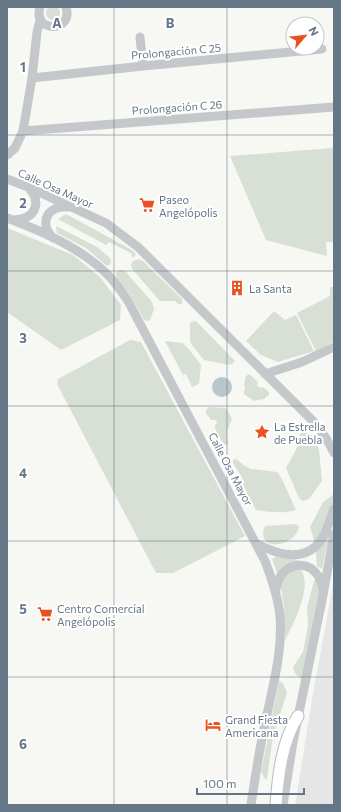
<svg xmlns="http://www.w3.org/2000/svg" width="341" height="812" viewBox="0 0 341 812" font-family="Commissioner,sans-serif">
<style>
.built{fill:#e5e6e5}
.green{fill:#d8dfd5}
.water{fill:#bac7ca}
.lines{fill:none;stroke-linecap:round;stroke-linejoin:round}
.major-casing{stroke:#b7bbbf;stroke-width:13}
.minor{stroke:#c4c8cb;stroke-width:9}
.major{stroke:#fff;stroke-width:11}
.grid{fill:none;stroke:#657786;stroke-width:1;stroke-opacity:0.55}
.labels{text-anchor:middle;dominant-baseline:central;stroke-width:4;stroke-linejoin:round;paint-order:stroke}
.street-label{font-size:11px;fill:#657786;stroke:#fff}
.poi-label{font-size:11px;fill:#657786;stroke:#fff;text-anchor:start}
.grid-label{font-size:13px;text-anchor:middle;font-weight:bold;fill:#657786;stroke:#fff;stroke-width:4;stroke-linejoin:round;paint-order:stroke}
</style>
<rect width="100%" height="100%" fill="#f7f7f4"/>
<!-- built -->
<path class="built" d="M 334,580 L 334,805 L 295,805 L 314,688 Z"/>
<!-- green -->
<path class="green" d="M46 13a7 7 0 1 1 14 0a7 7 0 1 1-14 0Z
M 333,148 L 334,166 L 334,242 L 326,242 L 327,256 L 266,240 L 230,156 Z
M 66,214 L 132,250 L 136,254 L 133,258 L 131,253 L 109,242 L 106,245 L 58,219 Z
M 56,226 L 97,247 L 110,258 L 111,263 L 107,266 L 86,248 L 57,233 Z
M 7,228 L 73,255 L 100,277 L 121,305 L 120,320 L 61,350 L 7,312 Z
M 139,259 L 143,261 L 182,299 L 182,304 L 178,304 L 175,301 L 160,301 L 132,269 L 131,265 L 133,261 Z
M 120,270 L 125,271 L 152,302 L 154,309 L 150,320 L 147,321 L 144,320 L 130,295 L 117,278 L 116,273 Z
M 330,287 L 334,287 L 334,341 L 316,351 L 297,313 L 330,296 Z
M 274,311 L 285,320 L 296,315 L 314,351 L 278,362 L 261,355 L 246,341 Z
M 194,321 L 197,322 L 233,359 L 235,361 L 232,364 L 228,365 L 204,360 L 192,345 L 190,341 L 190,323 Z
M 130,340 L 141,342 L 245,536 L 173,573 L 156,573 L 57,384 L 58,379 Z
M 165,341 L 182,343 L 188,348 L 201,365 L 199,384 L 192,387 L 186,374 L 183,375 Z
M 249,374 L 258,382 L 257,385 L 260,388 L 263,387 L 269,392 L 269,395 L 264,399 L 254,401 L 244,394 L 245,387 L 244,385 L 246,376 Z
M 209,407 L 226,408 L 232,419 L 227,431 L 228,443 L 226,445 L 223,444 L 215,428 L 215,425 L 217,423 L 216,420 L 211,420 L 206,413 L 206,410 Z
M 304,432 L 309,433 L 314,437 L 319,449 L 322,481 L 309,499 L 303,501 L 299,498 L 286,468 L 297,448 L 300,434 Z
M 234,459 L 236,459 L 245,466 L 251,469 L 277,472 L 281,477 L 296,510 C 283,514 268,512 256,510 L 243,486 L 244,481 L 233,463 L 233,461 Z
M 334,494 L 334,515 L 322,569 L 317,566 L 315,543 L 310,527 L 323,502 Z
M 295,524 L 299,526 C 297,546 257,554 264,528 L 266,526 Z
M 289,549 L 295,555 L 298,562 L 283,568 L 277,573 L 272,559 Z
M 300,568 C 314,586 293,623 285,641 L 284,606 L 280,582 C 286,574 291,571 300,568 Z
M 315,577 L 320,587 L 302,680 L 295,673 L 293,667 L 303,652 L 308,626 L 307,608 Z
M 279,681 C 284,682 285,688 287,693 L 273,736 L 267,779 L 265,779 L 261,772 Z"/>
<!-- water -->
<path class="water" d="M212 387a10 10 0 1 1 20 0a10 10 0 1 1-20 0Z"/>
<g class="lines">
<defs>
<path id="major" d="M 276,805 C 278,775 282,741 298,716"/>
</defs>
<!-- major casing -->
<use href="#major" class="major-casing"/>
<!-- minor -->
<path class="minor" d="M 40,7 C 32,33 74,33 66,7
M 140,37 L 143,66
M 32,78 L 143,66 L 322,49
M 23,131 L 334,107
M 7,155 L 15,148 L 23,131 L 32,78 L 37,32 L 40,20
M 7,179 L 28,187 L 106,223 L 138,247 L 313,421 L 326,438 L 334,453
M 7,218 C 42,231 81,248 108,275 C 116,283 122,292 128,301 L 265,561 C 272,579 278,596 280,616 C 283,652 272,689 265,724 C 259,751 255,778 251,805
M 14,220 C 35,219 43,203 28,187
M 53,238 C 38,222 48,205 69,207
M 265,374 L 302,362 L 334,347
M 257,544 C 275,553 299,562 316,546 C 326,537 329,521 334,509
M 276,590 C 279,558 319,556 323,590
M 283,805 L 293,742 L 323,595 L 334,534"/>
<!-- major -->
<use href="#major" class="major"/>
</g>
<!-- grid -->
<path class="grid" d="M 114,7 L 114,805M 227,7 L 227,805M 7,135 L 334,135M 7,271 L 334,271M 7,406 L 334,406M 7,541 L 334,541M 7,677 L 334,677"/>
<!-- icons -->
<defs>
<symbol id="supermarket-bare" viewBox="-9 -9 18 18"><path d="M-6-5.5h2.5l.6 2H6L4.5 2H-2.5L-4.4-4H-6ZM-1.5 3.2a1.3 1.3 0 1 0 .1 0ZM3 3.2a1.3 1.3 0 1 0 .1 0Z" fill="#e95122" stroke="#fff" stroke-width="2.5" paint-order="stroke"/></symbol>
<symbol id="building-bare" viewBox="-9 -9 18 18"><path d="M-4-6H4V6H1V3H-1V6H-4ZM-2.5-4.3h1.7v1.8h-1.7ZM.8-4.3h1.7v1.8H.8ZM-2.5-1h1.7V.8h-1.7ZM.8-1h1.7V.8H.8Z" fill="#e95122" stroke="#fff" stroke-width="2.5" paint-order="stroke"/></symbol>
<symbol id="sight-bare" viewBox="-9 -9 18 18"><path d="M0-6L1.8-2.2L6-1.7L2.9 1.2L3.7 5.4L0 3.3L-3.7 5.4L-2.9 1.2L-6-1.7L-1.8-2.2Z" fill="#e95122" stroke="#fff" stroke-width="2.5" paint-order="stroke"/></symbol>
<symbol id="hotel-bare" viewBox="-9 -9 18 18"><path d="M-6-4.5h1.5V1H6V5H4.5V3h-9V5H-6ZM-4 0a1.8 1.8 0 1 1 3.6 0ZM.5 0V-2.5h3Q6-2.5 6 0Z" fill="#e95122" stroke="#fff" stroke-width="2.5" paint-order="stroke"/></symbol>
</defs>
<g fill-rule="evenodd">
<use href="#supermarket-bare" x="136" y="194" width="22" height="22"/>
<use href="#building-bare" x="226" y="277" width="22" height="22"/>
<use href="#sight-bare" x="251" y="421" width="22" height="22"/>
<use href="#supermarket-bare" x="34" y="603" width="22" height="22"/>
<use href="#hotel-bare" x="202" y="714" width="22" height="22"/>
</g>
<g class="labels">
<!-- street labels -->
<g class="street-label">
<text transform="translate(176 51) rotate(-5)">Prolongación C 25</text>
<text transform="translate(177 107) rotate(-4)">Prolongación C 26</text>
<text transform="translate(56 188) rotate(24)">Calle Osa Mayor</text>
<text transform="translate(231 469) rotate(62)">Calle Osa Mayor</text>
</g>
<!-- poi labels -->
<g class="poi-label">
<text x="159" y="199">Paseo<tspan x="159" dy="13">Angelópolis</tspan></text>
<text x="249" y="288">La Santa</text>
<text x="274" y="426">La Estrella<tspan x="274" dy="13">de Puebla</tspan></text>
<text x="57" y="608">Centro Comercial<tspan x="57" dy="13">Angelópolis</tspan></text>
<text x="225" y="719">Grand Fiesta<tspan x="225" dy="13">Americana</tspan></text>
</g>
</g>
<g class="grid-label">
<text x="57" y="28">A</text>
<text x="170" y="28">B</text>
<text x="23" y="72">1</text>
<text x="23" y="208">2</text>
<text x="23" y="343">3</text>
<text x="23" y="478">4</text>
<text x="23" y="614">5</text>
<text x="23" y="749">6</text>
</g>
<!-- border -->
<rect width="341" height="812" fill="none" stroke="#657786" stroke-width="16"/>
<!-- north arrow -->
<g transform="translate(305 36) rotate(62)"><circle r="19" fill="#ffffff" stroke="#c1c9cf"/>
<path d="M0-3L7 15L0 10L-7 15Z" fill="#e95122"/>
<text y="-6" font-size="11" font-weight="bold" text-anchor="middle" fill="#657786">N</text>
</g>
<!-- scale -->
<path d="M197 788v6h107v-6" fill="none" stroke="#657786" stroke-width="2"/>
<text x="203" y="788" font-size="12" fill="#657786" stroke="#ffffff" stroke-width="3" paint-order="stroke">100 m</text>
</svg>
